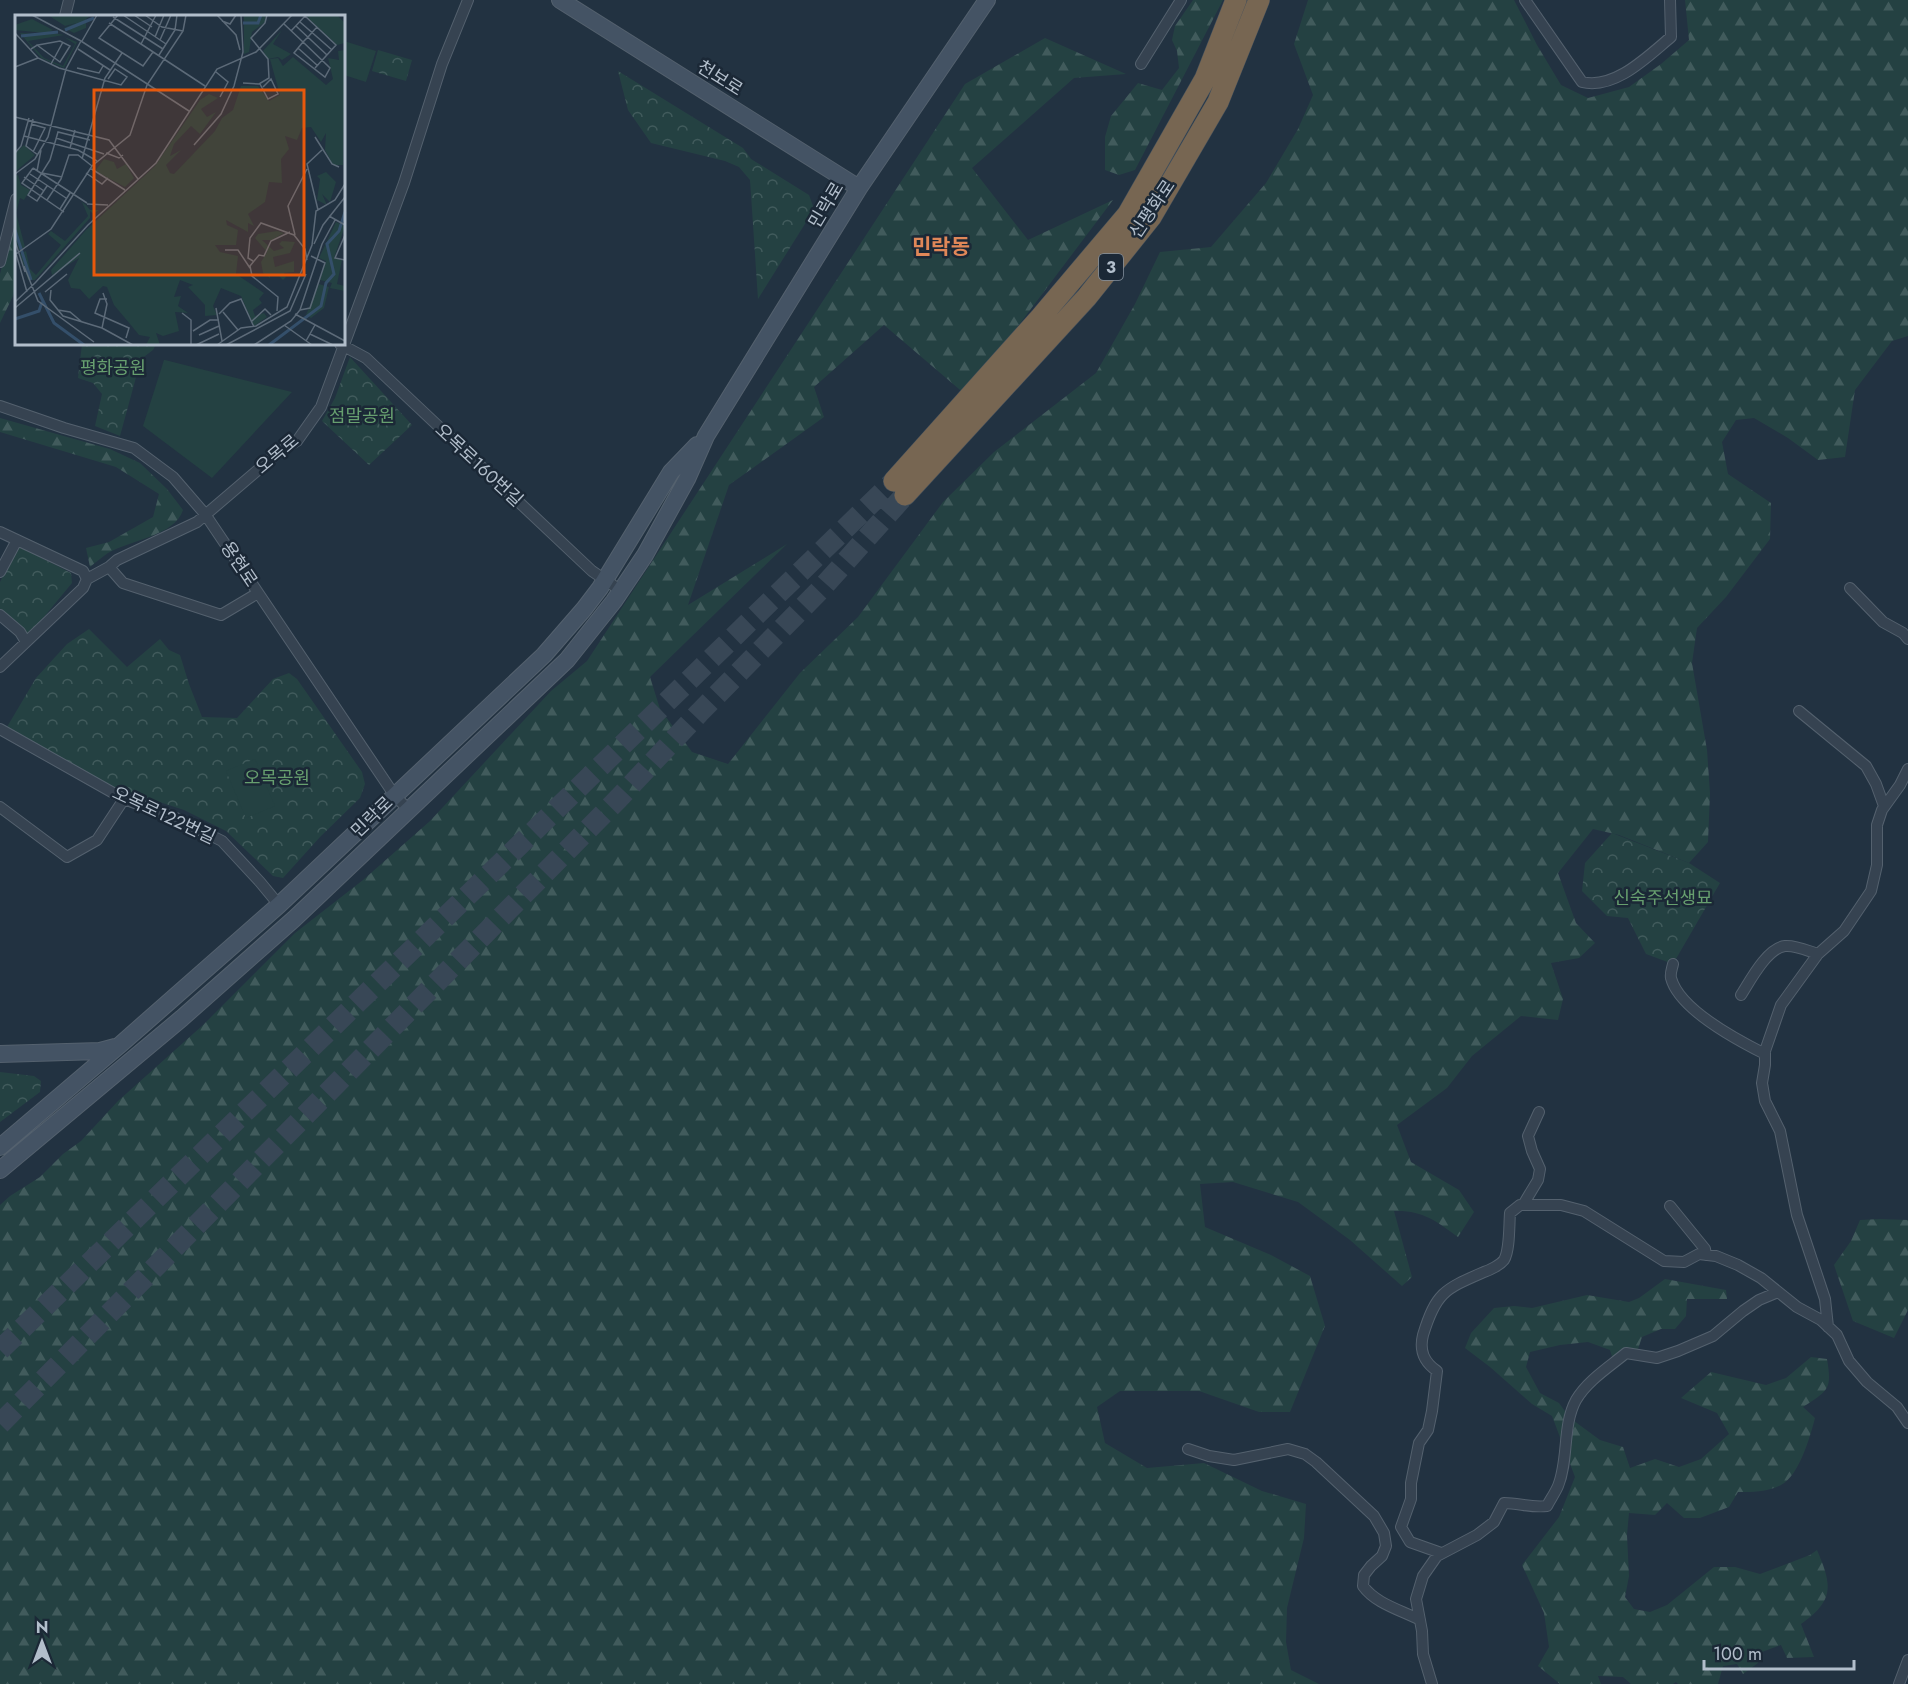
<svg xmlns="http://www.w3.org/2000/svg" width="1908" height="1684" viewBox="0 0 1908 1684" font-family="Jost,'Noto Sans KR',sans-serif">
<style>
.forest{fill:url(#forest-firs)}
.park{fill:url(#park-crowns)}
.pitch{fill:#244142}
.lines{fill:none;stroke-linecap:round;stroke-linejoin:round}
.highway-tunnel{stroke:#384756;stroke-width:21;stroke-dasharray:21 10;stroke-linecap:butt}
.street-casing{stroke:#54616e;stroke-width:12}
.secondary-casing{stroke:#54616e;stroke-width:18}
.highway-casing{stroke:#414e5b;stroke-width:22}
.street{stroke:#364351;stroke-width:10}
.secondary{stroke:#445364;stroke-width:16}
.highway{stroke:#776652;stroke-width:21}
.labels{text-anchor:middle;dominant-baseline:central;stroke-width:5;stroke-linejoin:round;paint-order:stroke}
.shield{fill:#1b2836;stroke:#85919e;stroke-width:1.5}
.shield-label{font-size:16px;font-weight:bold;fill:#b2becb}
.street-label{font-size:18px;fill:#b2becb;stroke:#1b2836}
.park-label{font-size:18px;fill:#679f6f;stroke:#1b2836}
.quarter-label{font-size:21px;font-weight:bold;fill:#e08758;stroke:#1b2836}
.inset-river{fill:none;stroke:#344f6a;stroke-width:3}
.inset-road{fill:none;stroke:#5c6a78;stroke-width:1.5}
.view{fill:#e8590c;fill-opacity:0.15;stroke:#e8590c;stroke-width:3}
.inset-edge{fill:none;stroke:#b2becb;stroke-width:3}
</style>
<defs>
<pattern id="forest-firs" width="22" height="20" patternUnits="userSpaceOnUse" patternTransform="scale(1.5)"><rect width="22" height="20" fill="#244142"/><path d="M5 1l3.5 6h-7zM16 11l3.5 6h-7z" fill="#415b5c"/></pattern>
<pattern id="park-crowns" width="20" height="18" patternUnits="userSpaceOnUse" patternTransform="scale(1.5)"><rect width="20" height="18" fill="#244142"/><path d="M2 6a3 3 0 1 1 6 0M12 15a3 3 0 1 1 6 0" fill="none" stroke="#415b5c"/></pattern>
</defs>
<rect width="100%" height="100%" fill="#223241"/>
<!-- forest -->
<path class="forest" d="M 1193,0 L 1223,0 L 1135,170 L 1119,175 L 1105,170 L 1105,137 L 1111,116 L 1138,83 L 1162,90 L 1179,68 L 1177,51 L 1172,40 L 1175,26 Z
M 1308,0 L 1514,0 L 1537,45 L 1561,85 L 1588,98 L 1629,87 L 1661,64 L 1689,40 L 1685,0 L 1908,0 L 1908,336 L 1892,341 L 1855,390 L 1845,457 L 1818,460 L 1788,438 L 1754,418 L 1736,420 L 1722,442 L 1728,474 L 1771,503 L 1770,539 L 1726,597 L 1697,628 L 1692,663 L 1707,750 L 1710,793 L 1708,842 L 1689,863 L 1619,835 L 1593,829 L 1558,873 L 1576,923 L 1595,943 L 1579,958 L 1551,963 L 1563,999 L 1558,1020 L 1521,1016 L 1472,1056 L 1447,1088 L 1397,1125 L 1411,1162 L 1459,1190 L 1474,1212 L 1458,1237 C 1436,1221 1423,1210 1394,1211 L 1412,1277 L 1402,1286 L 1350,1240 L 1298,1202 L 1233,1182 L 1200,1184 L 1205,1227 L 1271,1255 L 1310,1276 L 1325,1326 L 1290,1412 L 1259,1412 L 1199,1391 L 1120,1391 L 1097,1407 L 1105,1443 L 1147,1468 L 1204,1463 L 1262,1491 L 1306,1504 L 1304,1538 L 1287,1608 L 1286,1642 L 1291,1670 L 1319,1684 L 0,1684 L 0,1205 L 10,1196 L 40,1177 L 63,1154 L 81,1141 L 118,1101 L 203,1025 L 295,933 L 363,880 L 430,821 L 551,691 L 587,661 L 965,84 L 1045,38 L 1126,74 L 1074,78 L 972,168 L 1028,240 L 1113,200 L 966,395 L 884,325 L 814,387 L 824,417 L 729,485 L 688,605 L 787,544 L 650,677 L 660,709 L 692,752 L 728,764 L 800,673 L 858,617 L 943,502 L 994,452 L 1096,373 L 1135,304 L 1160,252 L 1211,247 L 1266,183 L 1298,129 L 1313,95 L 1294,44 Z
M 16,212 L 16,281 L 13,296 L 0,323 L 0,274 Z
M 0,418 L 110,449 L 140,463 L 167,489 L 183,510 C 175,536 130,540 108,553 C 102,557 96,562 90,567 L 86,548 L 109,542 L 153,517 L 159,494 L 116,467 L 0,432 Z
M 1880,1219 L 1908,1220 L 1908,1310 L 1894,1338 L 1853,1321 L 1834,1265 L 1851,1241 L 1860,1220 Z
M 1665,1279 L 1726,1290 L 1727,1299 L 1687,1299 L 1686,1316 L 1675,1329 L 1661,1329 L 1642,1337 L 1638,1349 L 1615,1366 L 1610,1350 L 1588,1342 L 1560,1345 L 1530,1352 L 1526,1367 L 1540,1393 L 1559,1403 L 1570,1418 L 1600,1440 L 1623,1447 L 1630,1468 L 1655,1459 L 1679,1467 L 1701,1459 L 1729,1434 L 1717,1413 L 1681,1398 L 1711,1372 L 1766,1385 L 1786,1378 L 1811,1357 L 1827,1359 C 1832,1389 1829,1390 1803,1407 L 1815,1418 C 1810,1437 1799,1476 1781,1485 C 1767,1492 1753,1492 1738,1492 L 1729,1507 L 1700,1518 L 1684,1518 L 1667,1503 L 1655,1515 L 1629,1513 L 1627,1535 L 1629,1576 L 1625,1597 L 1634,1609 L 1650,1612 L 1667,1605 L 1714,1567 L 1735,1567 L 1760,1574 L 1810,1555 L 1817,1550 C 1832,1585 1835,1600 1801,1624 L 1814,1657 L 1787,1658 L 1781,1645 L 1762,1652 L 1758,1663 L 1743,1674 L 1737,1664 L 1723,1666 L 1718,1684 L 1678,1684 L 1676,1682 L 1673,1684 L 1631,1684 L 1623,1677 L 1598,1676 L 1601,1684 L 1560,1684 L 1538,1666 L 1549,1647 L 1544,1613 L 1522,1565 L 1559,1517 L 1575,1477 L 1552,1416 L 1532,1404 L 1490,1367 L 1465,1348 L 1471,1333 L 1494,1308 L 1514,1306 L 1532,1308 L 1587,1295 L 1629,1302 L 1639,1298 Z"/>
<!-- park -->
<path class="park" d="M 378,50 L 412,60 L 406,81 L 372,71 Z
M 618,71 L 743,148 L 751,159 L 809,195 L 813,206 L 808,219 L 758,299 L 750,180 L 739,167 L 725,161 L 651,143 L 628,110 Z
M 82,344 L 156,344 L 153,350 L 141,359 L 120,436 L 95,426 L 102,394 L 93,383 L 78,378 Z
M 350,357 L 412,425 L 369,465 L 322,421 L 335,398 Z
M 18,546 L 71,573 L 72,583 L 29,635 L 0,611 L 0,582 Z
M 89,629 L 127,667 L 160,639 L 169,650 L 180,655 L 189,684 L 202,717 L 237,718 L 273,679 L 289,673 L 297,679 L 362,772 L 365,784 L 360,798 L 320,837 L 283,878 L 273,876 L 226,831 L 184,810 L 110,786 L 4,732 L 36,678 L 67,644 Z
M 1612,833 L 1689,863 L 1720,883 L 1673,964 L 1646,954 L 1628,918 L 1607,916 L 1582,891 L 1585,863 Z
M 0,1072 L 34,1076 L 41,1081 L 40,1092 L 0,1122 Z"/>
<!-- pitch -->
<path class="pitch" d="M 344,41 L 376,51 L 366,82 L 344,75 Z
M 164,360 L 165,360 L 292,392 L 212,478 L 143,426 Z
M 255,759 L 275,806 L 246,818 L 226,771 Z"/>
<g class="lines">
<!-- highway-tunnel -->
<path class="highway-tunnel" d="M 0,1350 L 894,481
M 0,1424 L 619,798 L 699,713 L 822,588 L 905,495"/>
<defs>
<path id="street" d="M 1525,0 L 1582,82 C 1615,90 1648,56 1671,37 L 1670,0
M 65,16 L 69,0
M 1141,64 L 1181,0
M 0,262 L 16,199
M 340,344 L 366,358 L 592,571 L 614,586
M 0,406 L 64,428 L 134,448 L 173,477 L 205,514 L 395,796 L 408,809
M 0,532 L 83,571 L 87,579
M 109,567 L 123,583 L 221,615 L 258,593
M 0,572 L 17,540
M 1850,588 L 1883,622 L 1903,633 L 1908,639
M 0,615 L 20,632 L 26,642
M 0,667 L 83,588 L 87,579 L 109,567 L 117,560 L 197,522 L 279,452 L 297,441 L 321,407 L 404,183 L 442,64 L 468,0
M 1799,711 L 1866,766 L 1876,784 L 1884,806
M 0,729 L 124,799 L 176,818 L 222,841 L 260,882 L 279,905
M 0,807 L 67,857 L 97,840 L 124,799
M 1673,964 C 1672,969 1670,973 1671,978 C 1679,1009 1737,1040 1765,1054
M 1741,995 C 1750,981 1767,948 1785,946 C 1796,945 1808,951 1818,954
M 1523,1205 L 1538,1180 L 1540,1169 L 1532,1151 L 1528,1136 L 1539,1112
M 1670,1206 L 1705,1249 L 1706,1255
M 1828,1327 L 1825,1299 L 1797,1215 L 1780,1131 L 1765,1101 L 1762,1083 L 1765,1065 L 1765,1051 L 1781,1005 L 1818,954 L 1844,931 L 1871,891 L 1877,865 L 1877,825 L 1882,810 L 1900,785 L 1908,769
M 1188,1449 L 1209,1456 L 1234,1460 L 1288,1449 L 1305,1454 L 1316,1462 L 1374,1516 L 1384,1533 L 1386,1546 L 1382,1556 L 1371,1566 L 1364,1575 L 1363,1586 C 1376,1604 1401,1610 1420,1620
M 1441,1553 L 1410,1542 L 1401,1527 L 1411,1499 L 1411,1483 L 1419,1443 L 1428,1430 L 1432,1411 L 1437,1371 C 1424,1362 1419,1351 1423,1335 C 1436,1292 1445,1289 1484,1272 C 1490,1270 1500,1265 1504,1260 C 1510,1250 1509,1225 1510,1213 L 1520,1205 L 1561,1205 L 1584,1211 L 1664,1261 L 1684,1262 L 1699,1254 L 1716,1256 L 1738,1265 L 1761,1278 L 1797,1307 L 1821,1320 L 1837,1335 L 1849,1361 L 1867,1382 L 1897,1407 L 1908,1423
M 1432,1684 L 1423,1654 L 1422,1631 L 1416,1599 L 1423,1576 L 1437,1556 L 1477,1535 L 1494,1522 L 1504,1503 C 1519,1503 1531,1508 1547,1506 C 1550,1500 1555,1493 1558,1486 C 1569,1459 1562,1426 1576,1400 C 1587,1381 1609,1367 1626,1353 L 1657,1358 L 1678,1351 L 1713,1336 L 1743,1311 L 1759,1300 L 1778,1292
M 1899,1684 L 1908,1660"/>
<path id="secondary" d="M 560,0 L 859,188
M 0,1054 L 100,1051 L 115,1047
M 0,1147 L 121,1044 L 279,905 L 544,655 L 584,609 L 600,588 L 671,472 L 697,445
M 0,1170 L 182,1018 L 294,919 L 567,660 L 614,601 L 645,555 L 687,479 L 706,436 L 859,188 L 987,0"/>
<path id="highway" d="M 894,481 L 1040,318 L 1128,214 L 1205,79 L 1236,0
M 905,495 L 1087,297 L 1151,217 L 1218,102 L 1259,0"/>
</defs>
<!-- street casing -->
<use href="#street" class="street-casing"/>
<!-- secondary casing -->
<use href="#secondary" class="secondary-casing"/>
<!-- highway casing -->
<use href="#highway" class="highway-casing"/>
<!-- street -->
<use href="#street" class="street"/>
<!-- secondary -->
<use href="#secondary" class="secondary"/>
<!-- highway -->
<use href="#highway" class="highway"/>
</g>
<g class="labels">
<!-- shield labels -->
<rect class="shield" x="1099" y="254" width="24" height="26" rx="4.5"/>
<g class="shield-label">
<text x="1111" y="267">3</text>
</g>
<!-- street labels -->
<g class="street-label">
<text transform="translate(720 78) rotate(32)">천보로</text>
<text transform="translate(826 205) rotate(-59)">민락로</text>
<text transform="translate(1152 209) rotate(-56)">신평화로</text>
<text transform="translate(277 454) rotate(-40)">오목로</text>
<text transform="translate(479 465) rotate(43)">오목로160번길</text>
<text transform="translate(239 564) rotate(56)">용현로</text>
<text transform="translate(164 815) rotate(25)">오목로122번길</text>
<text transform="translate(372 817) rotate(-44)">민락로</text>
</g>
<!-- park labels -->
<g class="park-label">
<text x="113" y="368">평화공원</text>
<text x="362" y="416">점말공원</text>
<text x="277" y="778">오목공원</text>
<text x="1663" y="898">신숙주선생묘</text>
</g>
<!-- quarter labels -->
<g class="quarter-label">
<text x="941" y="247">민락동</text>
</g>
</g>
<!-- overview -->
<g transform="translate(15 15)">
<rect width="330" height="330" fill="#223241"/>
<path d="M 229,0 L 251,0 L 250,7 L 237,17 L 234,37 L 229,39 Z" fill="#244142"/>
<path d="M 330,35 L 328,150 L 318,150 L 310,135 L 311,118 L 306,127 L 296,112 L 287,113 L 282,125 L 270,121 L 274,134 L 266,144 L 267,168 L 254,167 L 250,187 L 233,199 L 239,211 L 233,208 L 233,217 L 211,205 L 212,210 L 223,215 L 221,230 L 200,230 L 205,237 L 223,241 L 221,259 L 249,278 L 244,284 L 247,288 L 238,295 L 240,301 L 249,298 L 252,302 L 239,311 L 226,281 L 206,273 L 198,291 L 202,300 L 190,301 L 190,290 L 173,272 L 178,270 L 165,265 L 159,282 L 166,281 L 163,291 L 173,298 L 160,297 L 164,316 L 148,321 L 141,318 L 145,330 L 131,330 L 135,322 L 124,320 L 115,309 L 99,290 L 92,272 L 88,271 L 74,284 L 65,274 L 56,273 L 53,265 L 64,243 L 37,260 L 36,255 L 71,215 L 140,151 L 185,85 L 194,79 L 203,83 L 186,94 L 192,102 L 201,97 L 185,119 L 176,111 L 159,129 L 155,141 L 166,135 L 151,150 L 155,158 L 159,159 L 200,116 L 207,103 L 218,95 L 226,71 L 243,71 L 254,86 L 265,80 L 255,44 L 263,43 L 268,51 L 278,42 L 311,70 L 318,64 L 313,43 L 324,45 L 323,36 ZM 311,157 L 321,167 L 315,187 L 307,179 L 312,190 L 302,185 L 305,164 L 302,161 ZM 262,216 L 269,218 L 257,225 L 247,225 L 259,236 L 269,233 L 264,229 L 267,226 L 280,227 L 275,238 L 258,242 L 260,252 L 279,246 L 279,257 L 269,258 L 271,262 L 268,265 L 263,260 L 255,259 L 255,263 L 248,258 L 246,247 L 252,237 L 240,223 L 243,219 Z" fill="#244142"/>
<path d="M 33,0 L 76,0 L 71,4 L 71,13 L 59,18 L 49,13 L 61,8 L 50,11 ZM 290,0 L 323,1 L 330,8 L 330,28 L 322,30 ZM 17,4 L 38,15 L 34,17 L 49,20 L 13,26 L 29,43 L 48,51 L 60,29 L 49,22 L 62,27 L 49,53 L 26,43 L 5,18 L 22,19 L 30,18 L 0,15 L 0,10 ZM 267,15 L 258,29 L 276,39 L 267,45 L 263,42 L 253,44 L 248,36 ZM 9,130 L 20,140 L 0,157 L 0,138 ZM 89,144 L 99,147 L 102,154 L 111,149 L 119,163 L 110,172 L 80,156 ZM 3,160 L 6,170 L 15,175 L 9,185 L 5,183 L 1,198 L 10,232 L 4,235 L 0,223 L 0,161 ZM 67,187 L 71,190 L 75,195 L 84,195 L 78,199 L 75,196 L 75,203 L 20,265 L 13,265 L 5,239 L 11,236 L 15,254 L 21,260 L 46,230 L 33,219 L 36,216 L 50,226 L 73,201 ZM 321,207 L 330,211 L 319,243 L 327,245 L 322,269 L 330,271 L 330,276 L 315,273 L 317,268 L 305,265 L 311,246 L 304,243 ZM 304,269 L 314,272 L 309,293 L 296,303 L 291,300 Z" fill="#244142"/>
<path class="inset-river" d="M 228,8 L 243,8 L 246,0M 50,15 L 79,3M 6,21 L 43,17M 0,215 L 16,265M 24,278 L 39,308 L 69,330M 0,304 L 24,296 L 27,287M 254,330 L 306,291 L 311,268 L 319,259 L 312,229 L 324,216 L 330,197"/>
<path class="inset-road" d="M 17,0 L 66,26 L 174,96M 103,0 L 84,23 L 128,51 L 138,37M 108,0 L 151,29M 119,0 L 137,12M 130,0 L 147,12 L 168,16M 202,0 L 221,20 L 225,35M 98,2 L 148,34M 207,6 L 215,9 L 221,0M 285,7 L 317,35M 94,8 L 190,71M 269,9 L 288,27 L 315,53 L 310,62 L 279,38 L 288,27 L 293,22 L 302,12M 281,11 L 312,40M 276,16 L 290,1 L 321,30 L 300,53M 0,18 L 23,43 L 44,53 L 106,70 L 112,62 L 100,54 L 93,64M 140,22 L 149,0M 145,25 L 156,0M 67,26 L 82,0M 126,29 L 141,0M 283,33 L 303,51M 16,34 L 21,31 L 22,30 L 23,30 L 45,26 L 55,31 L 45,47 L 22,30M 63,34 L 95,55M 144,40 L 160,15 L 162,0M 36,49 L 48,27M 0,52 L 23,43M 62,53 L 84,58 L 88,51M 201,57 L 213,67 L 205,82M 228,68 L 244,69 L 254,63 L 253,44 L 236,23 L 250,8 L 252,0M 245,69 L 253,84 L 263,79 L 256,64 L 248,72M 0,102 L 94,125 L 123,164M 18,104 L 11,131 L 23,140M 16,109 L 30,113 L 18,137M 9,121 L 63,135 L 82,146M 300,122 L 317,149 L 324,152M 41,123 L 89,139M 179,130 L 206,99 L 219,71 L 228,37 L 226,0M 55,133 L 60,115M 0,138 L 6,131 L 14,103M 91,138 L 104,143 L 108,140M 67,144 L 90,63 L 107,38M 18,153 L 7,168 L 49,197M 18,153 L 72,188M 75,153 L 110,175M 22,156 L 26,135M 27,158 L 47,162M 71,158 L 87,169 L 93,163M 0,159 L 20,144 L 33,122 L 51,54 L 66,26M 15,159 L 51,183M 9,162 L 29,176M 32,171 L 22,186 L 13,180 L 35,145 L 43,117 L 75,125M 32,185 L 46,164 L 54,140 L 63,140 L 77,151M 72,189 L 93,190M 45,194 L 55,178M 303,195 L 292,149 L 307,135M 314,201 L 330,210M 280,220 L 273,191 L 292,154M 330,220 L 320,243 L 330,245M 0,226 L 10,257M 299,229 L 308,210 L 330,182M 0,235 L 12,277M 210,235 L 223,235 L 235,253M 1,239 L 36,214 L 77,151 L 115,120 L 132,70 L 168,16 L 171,0M 238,246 L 233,243 L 235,223 L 246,208 L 279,220 L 290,234 L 292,245M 9,251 L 23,286 L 79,327M 20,268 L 73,210 L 141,148 L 202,54 L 241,37 L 277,0M 36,275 L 35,285 L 48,301 L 87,313M 30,277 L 52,259M 88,278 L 92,289 L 87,313 L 118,330M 92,284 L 85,284 L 80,298 L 114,313 L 111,323M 0,287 L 21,267M 0,293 L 65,238M 201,293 L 207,326M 43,295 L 55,297 L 67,307M 285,295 L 295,293 L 310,248 L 296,241M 262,296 L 263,282 L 237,261 L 235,251 L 244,240 L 249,241 L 256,226 L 275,217M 208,297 L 223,315M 167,298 L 176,305 L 176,330M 204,299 L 215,288 L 226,284 L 239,312M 280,299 L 330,326M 237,306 L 250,294 L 256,300M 269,310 L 297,330M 178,316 L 195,305 L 204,305M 295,319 L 318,330M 184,320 L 204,311M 291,326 L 300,310M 181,330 L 204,319M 202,330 L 226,313 L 241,311 L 272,292 L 297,230 L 301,196 L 320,185 L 330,169M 211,330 L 275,296 L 291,259M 239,330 L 276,306 L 285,295 L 307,229 L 320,205"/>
<path class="view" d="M 79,75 L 289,75 L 289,260 L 79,260 Z"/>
<rect width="330" height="330" class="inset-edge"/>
</g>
<!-- north arrow -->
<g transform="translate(42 1642)" stroke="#1b2836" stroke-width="4.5" paint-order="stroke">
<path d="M0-4.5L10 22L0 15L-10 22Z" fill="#b2becb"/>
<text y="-9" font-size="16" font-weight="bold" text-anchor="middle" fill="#b2becb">N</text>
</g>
<!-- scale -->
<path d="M1704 1660v9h150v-9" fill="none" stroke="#b2becb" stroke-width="3"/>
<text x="1713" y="1660" font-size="18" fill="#b2becb" stroke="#1b2836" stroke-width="4.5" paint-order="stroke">100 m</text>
</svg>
